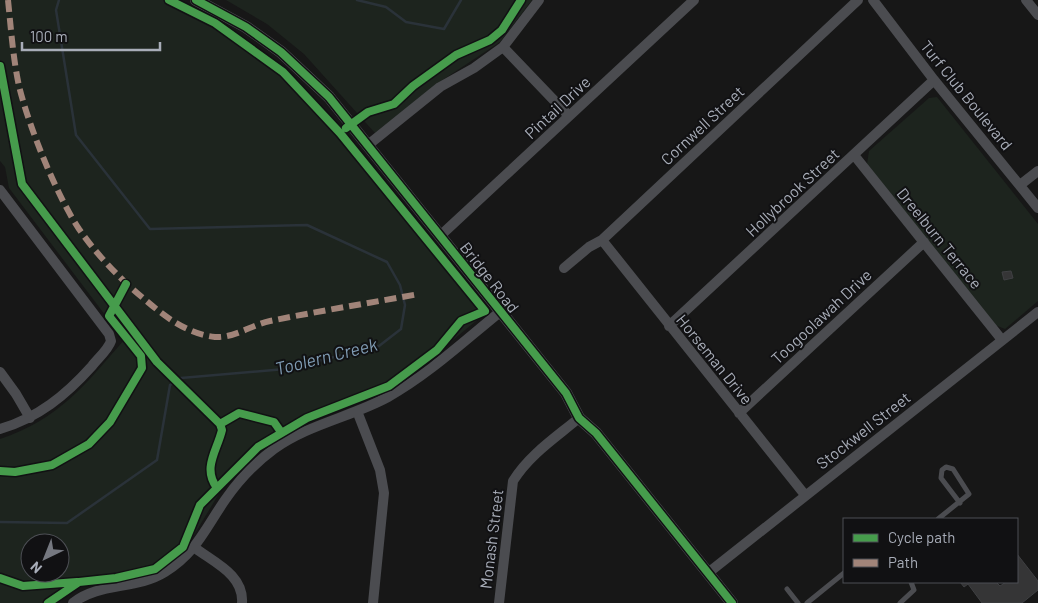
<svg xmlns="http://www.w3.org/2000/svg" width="1038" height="603" viewBox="0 0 1038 603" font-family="Barlow,sans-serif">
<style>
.green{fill:#1d241e;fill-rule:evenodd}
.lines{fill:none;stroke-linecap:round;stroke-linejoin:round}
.stream{stroke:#2a3239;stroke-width:2.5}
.building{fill:#353536;stroke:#3f4043}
.service{stroke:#4b4c50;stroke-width:5}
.minor{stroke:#4b4c50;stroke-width:10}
.tertiary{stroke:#4b4c50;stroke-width:12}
.quiet{stroke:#a18479;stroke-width:6;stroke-dasharray:12 6;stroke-linecap:butt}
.cycleway-casing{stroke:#111113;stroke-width:11}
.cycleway{stroke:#469c4c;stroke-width:8}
.labels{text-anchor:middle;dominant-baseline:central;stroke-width:4;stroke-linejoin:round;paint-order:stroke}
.street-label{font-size:16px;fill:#a8adb8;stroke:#111113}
.water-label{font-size:18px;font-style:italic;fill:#7f9bb3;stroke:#111113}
</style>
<rect width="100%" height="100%" fill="#171717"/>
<!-- green -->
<path class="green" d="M 0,0 L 165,0 L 210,23 L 266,58 L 322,110 L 487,312 L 409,376 L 392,387 L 289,429 L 270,442 L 226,482 L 185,550 L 154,572 L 123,580 L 80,587 L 58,603 L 0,603 L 0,439 C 58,420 86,384 124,340 L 9,188 L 5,167 L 0,161 ZM 30,543 L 60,543 L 60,573 L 30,573 Z
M 226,0 L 532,0 L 500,42 L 438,83 L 375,133 L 304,54 L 267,24 Z
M 937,97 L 1038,224 L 1038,301 L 1005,329 L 995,325 L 867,164 L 869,151 L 929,98 Z"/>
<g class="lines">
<!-- stream -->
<path class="stream" d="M 357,0 L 386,7 L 406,22 L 444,29 L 461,0
M 0,522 L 67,523 L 157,460 L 170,385 L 181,378 L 285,369 L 379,346 L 401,329 L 405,305 L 400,285 L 387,262 L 307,225 L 150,229 L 76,135 L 56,10 L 59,0"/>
</g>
<!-- building -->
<path class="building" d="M 1011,271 L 1013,278 L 1004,280 L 1002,272 Z
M 1017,554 L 1038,581 L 1038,590 L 1022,603 L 982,603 L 968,584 L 964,587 L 960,582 L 996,582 L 1000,586 L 1006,582 L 1017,582 Z"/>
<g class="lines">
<!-- service -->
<path class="service" d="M 938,519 L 969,494 L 953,469 L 946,467 L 942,470 L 941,478 L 960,503
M 787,589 L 798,603
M 807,603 L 844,573
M 900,603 L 914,590 L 911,582"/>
<!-- minor -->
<path class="minor" d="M 873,0 L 934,80 L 1038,208
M 1026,0 L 1038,15
M 503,47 L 569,116
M 368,145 L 440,87 L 474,68 L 503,47 L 539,0
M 854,155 L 1002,340
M 1020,185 L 1038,171
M 0,190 L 109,334 L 111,341 C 108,350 98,358 92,366 C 66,395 38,418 0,429
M 440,236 L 694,0
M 602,240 L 805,495
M 564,268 L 589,247 L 602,240 L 858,0
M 669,326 L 934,80
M 0,372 L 16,394 L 30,418
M 357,411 L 380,470 L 384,493 L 373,603
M 739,413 L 924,242
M 195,548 C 215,563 244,575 242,603
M 708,573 L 1038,312
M 73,603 C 99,582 136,590 165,572 C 196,553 205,529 225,500 C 238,481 255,463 274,449 C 309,424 351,417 388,397 C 429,374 464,341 500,312
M 499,603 L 513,481 C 529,455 555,438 579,418"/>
<!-- tertiary -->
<path class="tertiary" d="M 196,0 L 246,27 L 281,52 L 329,97 L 566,393 L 579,418 L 596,433 L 732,603"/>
<!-- quiet -->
<path class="quiet" d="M 8,0 C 11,29 13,58 19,86 C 29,127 56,194 79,229 C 97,255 119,278 143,298 C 164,316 187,334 215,337 C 235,338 251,325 270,321 C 319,311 369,303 419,294"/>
<defs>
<path id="cycleway" d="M 196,0 L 246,27 L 281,52 L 329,97 L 566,393 L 579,418 L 596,433 L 732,603
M 0,66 L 22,184 L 157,362 L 220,424 L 222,430 C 217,451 202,468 217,488
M 346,128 L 368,112 L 394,104 L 413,86 L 456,55 L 490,40 L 502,30 L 521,0
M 220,424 L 239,413 L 274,422 L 281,432
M 0,471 L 15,472 L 52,465 L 89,444 L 110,422 L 142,368 L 141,356 L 109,316 L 126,284
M 0,578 L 23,586 L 77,582
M 48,603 L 79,582 L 116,578 L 155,569 L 183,547 L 200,505 L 258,447 L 307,418 L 389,386 L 437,350 L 461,321 L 485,311 L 340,133 L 283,72 L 215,23 L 169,0"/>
</defs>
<!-- cycleway casing -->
<use href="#cycleway" class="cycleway-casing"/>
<!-- cycleway -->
<use href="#cycleway" class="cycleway"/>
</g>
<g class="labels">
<!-- street labels -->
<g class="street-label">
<text transform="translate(967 95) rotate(51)">Turf Club Boulevard</text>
<text transform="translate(557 107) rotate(-43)">Pintail Drive</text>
<text transform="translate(702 125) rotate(-43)">Cornwell Street</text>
<text transform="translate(792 192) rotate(-43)">Hollybrook Street</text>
<text transform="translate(940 238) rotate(51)">Dreelburn Terrace</text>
<text transform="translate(490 277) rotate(52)">Bridge Road</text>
<text transform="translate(821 316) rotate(-43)">Toogoolawah Drive</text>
<text transform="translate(715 359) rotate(51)">Horseman Drive</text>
<text transform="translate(863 430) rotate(-38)">Stockwell Street</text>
<text transform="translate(491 539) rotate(-83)">Monash Street</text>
</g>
<!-- water labels -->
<g class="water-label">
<text transform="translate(326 356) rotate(-14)">Toolern Creek</text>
</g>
</g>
<!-- legend -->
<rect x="843" y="518" width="175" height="65" fill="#111113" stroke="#4d4f55"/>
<rect x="853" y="534" width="25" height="8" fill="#469c4c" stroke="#4d4f55"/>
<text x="888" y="543" font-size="15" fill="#a8adb8">Cycle path</text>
<rect x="853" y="559" width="25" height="8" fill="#a18479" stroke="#4d4f55"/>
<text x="888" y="568" font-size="15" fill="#a8adb8">Path</text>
<!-- north arrow -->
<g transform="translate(45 558) rotate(223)"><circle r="24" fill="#111113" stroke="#4d4f55"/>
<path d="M0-4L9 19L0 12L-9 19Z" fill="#757880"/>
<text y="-8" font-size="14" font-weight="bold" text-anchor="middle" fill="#a8adb8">N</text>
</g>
<!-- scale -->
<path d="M22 42v8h138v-8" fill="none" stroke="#a8adb8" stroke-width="2.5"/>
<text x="30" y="42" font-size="15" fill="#a8adb8" stroke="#111113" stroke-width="4" paint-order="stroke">100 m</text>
</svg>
